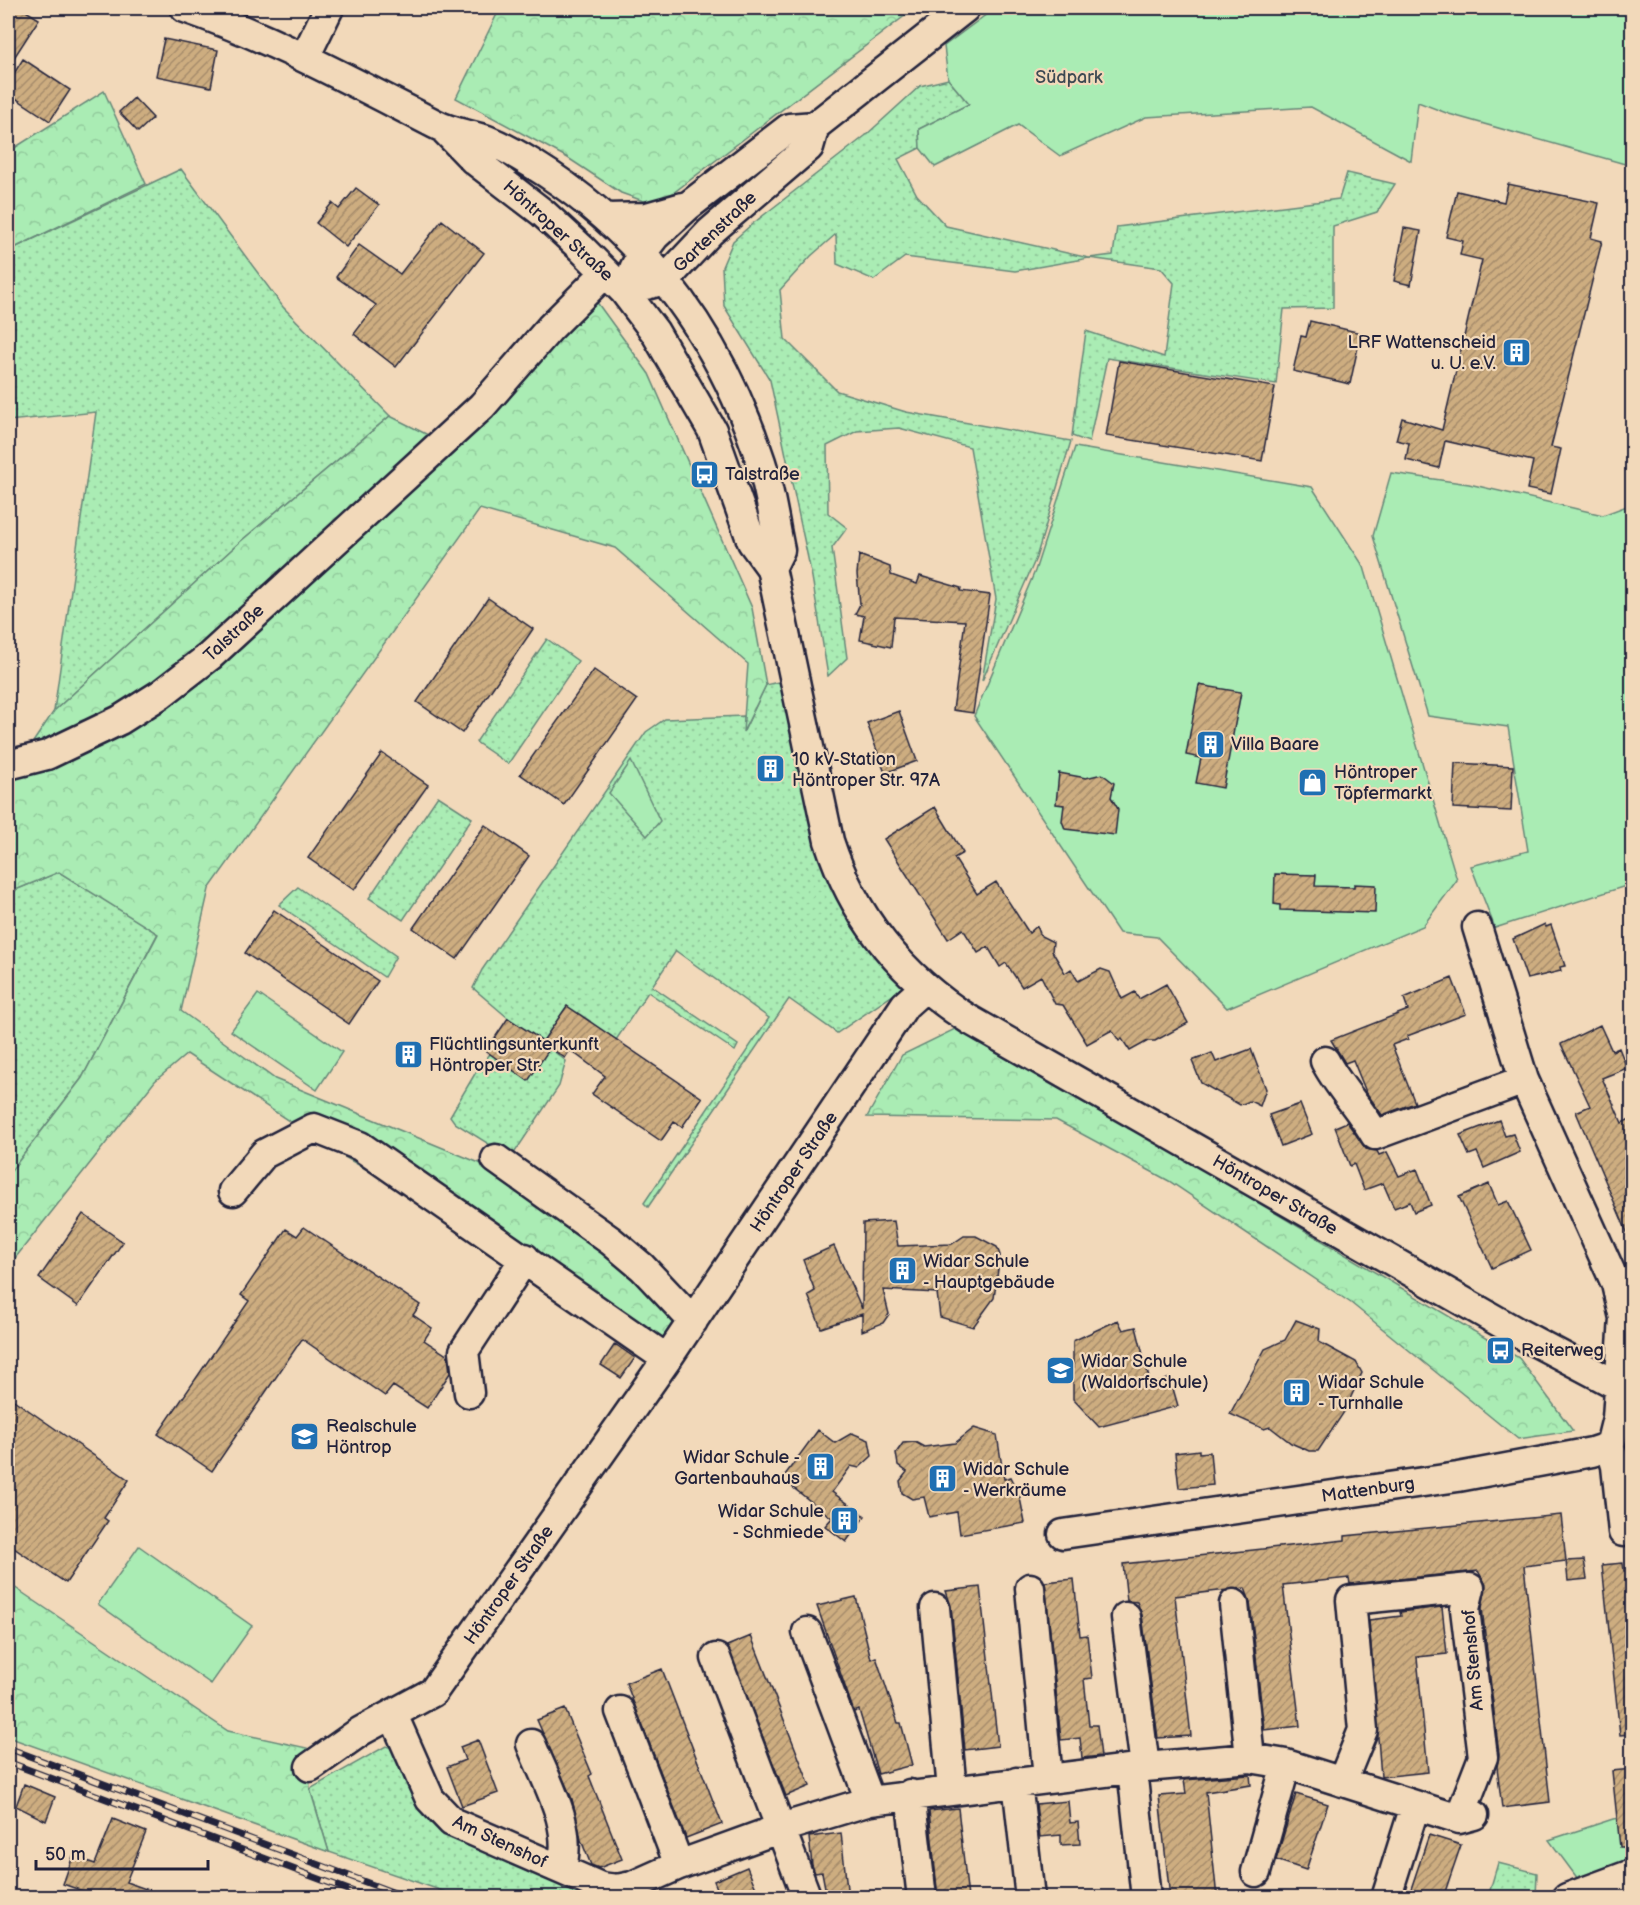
<svg xmlns="http://www.w3.org/2000/svg" width="1640" height="1905" viewBox="0 0 1640 1905" font-family="'Balsamiq Sans',sans-serif">
<style>
.grass{fill:url(#grass-dots);stroke:#668778;stroke-width:1.5}
.forest{fill:url(#forest-crowns);stroke:#668778;stroke-width:1.5}
.park{fill:#aaecb4;stroke:#668778;stroke-width:1.5}
.building{fill:url(#building-hatch);stroke:#22223b;stroke-width:1.5}
.lines{fill:none;stroke-linecap:round;stroke-linejoin:round}
.minor-casing{stroke:#22223b;stroke-width:33}
.minor{stroke:#f2d9ba;stroke-width:28}
.rail-casing{stroke:#22223b;stroke-width:7}
.rail{stroke:#f2d9ba;stroke-width:4.5;stroke-dasharray:14;stroke-linecap:butt}
.labels{text-anchor:middle;dominant-baseline:central;stroke-width:4.5;stroke-linejoin:round;paint-order:stroke}
.park-label{font-size:18px;fill:#3d4a53;stroke:#f2d9ba}
.street-label{font-size:18px;fill:#22223b;stroke:#f2d9ba}
.poi-label{font-size:18px;fill:#22223b;stroke:#f2d9ba;text-anchor:start}
</style>
<defs>
<pattern id="grass-dots" width="8" height="8" patternUnits="userSpaceOnUse" patternTransform="scale(1.5)"><rect width="8" height="8" fill="#aaecb4"/><path d="M2 2h.1M6 6h.1" fill="none" stroke="#92ca9c" stroke-width="1.8" stroke-linecap="round"/></pattern>
<pattern id="forest-crowns" width="20" height="18" patternUnits="userSpaceOnUse" patternTransform="scale(1.5)"><rect width="20" height="18" fill="#aaecb4"/><path d="M2 6a3 3 0 1 1 6 0M12 15a3 3 0 1 1 6 0" fill="none" stroke="#92ca9c"/></pattern>
<pattern id="building-hatch" width="6" height="6" patternUnits="userSpaceOnUse" patternTransform="scale(1.5)"><rect width="6" height="6" fill="#cdad80"/><path d="M-1 1l2-2M0 6l6-6M5 7l2-2" fill="none" stroke="#a68c6a"/></pattern>
</defs>
<rect width="100%" height="100%" fill="#f2d9ba"/>
<filter id="ink" filterUnits="userSpaceOnUse"><feTurbulence type="fractalNoise" baseFrequency=".0167" numOctaves="2"/><feDisplacementMap in="SourceGraphic" scale="12" xChannelSelector="R" yChannelSelector="G"/><feConvolveMatrix kernelMatrix="1 2 1 2 8 2 1 2 1" color-interpolation-filters="sRGB"/></filter>
<g filter="url(#ink)">
<!-- grass -->
<path class="grass" d="M 948,79 L 969,104 L 919,129 L 920,148 L 898,159 L 917,195 L 946,226 L 1089,258 L 1113,255 L 1117,227 L 1339,199 L 1347,173 L 1395,184 L 1377,212 L 1333,226 L 1333,308 L 1284,309 L 1276,384 L 1107,358 L 1089,442 L 1072,436 L 1086,331 L 1164,357 L 1174,283 L 1161,268 L 1089,258 L 1015,271 L 905,257 L 874,280 L 837,264 L 836,234 L 811,256 L 780,290 L 785,339 L 837,391 L 906,412 L 1071,441 L 1036,558 L 982,681 L 996,599 L 970,447 L 899,428 L 857,431 L 827,446 L 828,513 L 847,528 L 832,548 L 847,658 L 828,676 L 812,577 L 770,380 L 724,306 L 722,267 L 733,241 L 751,225 L 865,136 L 920,86 Z
M 181,169 L 283,307 L 390,416 L 241,541 L 54,711 L 96,412 L 8,421 L 8,251 Z
M 547,639 L 578,661 L 508,764 L 476,742 Z
M 787,680 L 836,894 L 850,924 L 903,988 L 837,1033 L 789,999 L 648,1207 L 644,1203 L 769,1018 L 676,951 L 652,986 L 738,1045 L 735,1051 L 648,992 L 606,1055 L 590,1021 L 567,1006 L 542,1042 L 566,1061 L 559,1086 L 511,1158 L 455,1123 L 450,1116 L 476,1072 L 514,1023 L 473,988 L 482,970 L 646,732 L 665,719 L 744,716 L 744,731 L 766,685 Z
M 438,796 L 472,818 L 403,920 L 369,898 Z
M 59,872 L 158,933 L 82,1078 L 8,1175 L 8,893 Z
M 298,887 L 396,956 L 384,977 L 279,905 Z
M 386,1746 L 398,1750 L 430,1823 L 597,1897 L 460,1897 L 329,1852 L 310,1789 Z
M 1498,1863 L 1537,1873 L 1536,1897 L 1488,1897 Z"/>
<!-- forest -->
<path class="forest" d="M 500,8 L 915,8 L 673,193 L 649,203 L 621,193 L 568,158 L 456,98 Z
M 104,91 L 146,184 L 8,251 L 8,152 Z
M 580,279 L 649,374 L 752,608 L 766,685 L 743,732 L 748,664 L 615,548 L 480,509 L 209,889 L 181,1011 L 275,1079 L 499,1171 L 577,1225 L 681,1323 L 653,1364 L 406,1192 L 336,1152 L 187,1054 L 155,1081 L 8,1267 L 8,1175 L 82,1078 L 158,934 L 59,872 L 8,893 L 8,755 L 27,751 L 54,711 L 241,541 L 390,416 L 432,437 Z
M 961,1026 L 1519,1358 L 1573,1431 L 1518,1439 L 1351,1303 L 1169,1181 L 1056,1120 L 867,1117 L 902,1055 Z
M 8,1583 L 228,1731 L 307,1748 L 310,1789 L 329,1852 L 8,1737 Z"/>
<!-- park -->
<path class="park" d="M 995,8 L 1632,8 L 1632,166 L 1449,114 L 1418,102 L 1411,161 L 1311,107 L 1146,117 L 1060,156 L 1018,125 L 935,167 L 920,148 L 919,129 L 969,104 L 948,79 L 944,46 Z
M 1075,447 L 1312,487 L 1364,567 L 1457,880 L 1423,926 L 1227,1008 L 1157,937 L 1119,933 L 974,716 L 1035,571 Z
M 1391,473 L 1469,484 L 1603,515 L 1632,504 L 1632,884 L 1495,928 L 1471,866 L 1528,851 L 1508,727 L 1428,716 L 1373,536 Z
M 631,761 L 660,821 L 647,836 L 609,793 Z
M 258,994 L 342,1052 L 317,1090 L 231,1031 Z
M 139,1546 L 252,1626 L 211,1684 L 98,1604 Z
M 1632,1816 L 1632,1866 L 1581,1883 L 1549,1840 L 1613,1819 Z"/>
<!-- building -->
<path class="building" d="M 8,8 L 21,8 L 39,19 L 8,67 Z
M 164,39 L 218,50 L 211,87 L 156,76 Z
M 23,59 L 70,90 L 50,121 L 8,93 L 8,83 Z
M 134,98 L 153,118 L 138,132 L 119,112 Z
M 1508,184 L 1599,203 L 1591,238 L 1602,241 L 1551,447 L 1561,449 L 1551,494 L 1527,489 L 1533,461 L 1445,441 L 1439,468 L 1406,460 L 1409,443 L 1396,440 L 1402,418 L 1442,430 L 1482,260 L 1460,255 L 1463,241 L 1446,237 L 1457,191 L 1504,202 Z
M 356,188 L 379,205 L 346,247 L 316,223 L 332,203 L 339,209 Z
M 442,220 L 484,253 L 396,367 L 354,334 L 376,305 L 336,277 L 359,245 L 400,274 Z
M 1404,228 L 1421,231 L 1411,285 L 1394,281 Z
M 1310,321 L 1361,333 L 1350,384 L 1293,371 L 1301,336 L 1306,337 Z
M 1119,361 L 1275,387 L 1262,461 L 1106,436 Z
M 859,555 L 890,567 L 891,575 L 917,584 L 920,576 L 961,588 L 960,591 L 990,595 L 973,713 L 953,710 L 965,621 L 894,617 L 891,647 L 860,640 L 864,616 L 855,614 L 860,604 L 857,574 Z
M 488,598 L 533,629 L 462,733 L 417,702 Z
M 594,670 L 637,700 L 564,805 L 520,774 Z
M 1199,685 L 1241,692 L 1223,788 L 1196,783 L 1201,758 L 1186,755 Z
M 899,711 L 917,761 L 885,773 L 867,723 Z
M 382,753 L 428,785 L 354,890 L 308,858 Z
M 1455,763 L 1513,766 L 1511,811 L 1453,808 Z
M 1059,773 L 1086,778 L 1102,774 L 1114,783 L 1111,797 L 1118,809 L 1115,835 L 1065,829 L 1062,821 L 1064,805 L 1056,804 Z
M 935,807 L 963,853 L 954,858 L 977,894 L 996,882 L 1029,933 L 1037,926 L 1041,936 L 1053,942 L 1052,951 L 1065,973 L 1071,969 L 1078,981 L 1101,969 L 1110,972 L 1122,999 L 1135,992 L 1139,999 L 1166,984 L 1188,1023 L 1155,1041 L 1148,1041 L 1130,1051 L 1122,1039 L 1119,1041 L 1112,1030 L 1087,1044 L 1063,1005 L 1055,1004 L 1041,976 L 1022,987 L 1006,963 L 1000,967 L 988,947 L 978,953 L 963,929 L 948,939 L 884,839 Z
M 485,825 L 529,856 L 457,959 L 413,928 Z
M 1275,874 L 1316,875 L 1315,886 L 1354,887 L 1354,884 L 1376,885 L 1375,913 L 1280,910 L 1280,905 L 1274,904 Z
M 274,910 L 378,981 L 349,1024 L 245,953 Z
M 1545,924 L 1546,927 L 1551,925 L 1565,966 L 1560,967 L 1561,971 L 1527,979 L 1513,939 Z
M 1452,978 L 1466,1014 L 1407,1036 L 1408,1039 L 1392,1045 L 1415,1103 L 1382,1115 L 1366,1092 L 1353,1060 L 1345,1063 L 1331,1040 L 1408,1010 L 1404,998 Z
M 567,1006 L 702,1098 L 682,1127 L 674,1122 L 661,1141 L 592,1094 L 605,1076 L 570,1050 L 565,1058 L 550,1048 L 528,1081 L 486,1051 L 508,1018 L 543,1041 Z
M 1600,1025 L 1612,1051 L 1619,1048 L 1627,1068 L 1602,1078 L 1622,1123 L 1632,1118 L 1632,1244 L 1576,1112 L 1590,1106 L 1561,1044 Z
M 1251,1049 L 1266,1089 L 1260,1106 L 1250,1101 L 1240,1105 L 1201,1083 L 1192,1061 L 1212,1053 L 1216,1062 Z
M 1300,1104 L 1312,1134 L 1281,1146 L 1269,1115 Z
M 1499,1120 L 1505,1136 L 1513,1134 L 1520,1152 L 1484,1168 L 1477,1152 L 1469,1155 L 1460,1135 Z
M 1347,1122 L 1366,1149 L 1377,1151 L 1379,1155 L 1387,1152 L 1399,1176 L 1417,1169 L 1431,1205 L 1414,1212 L 1410,1202 L 1394,1208 L 1383,1183 L 1364,1190 L 1354,1164 L 1350,1166 L 1335,1127 Z
M 1489,1184 L 1498,1205 L 1508,1201 L 1531,1250 L 1492,1268 L 1459,1197 Z
M 83,1214 L 123,1242 L 78,1306 L 39,1278 Z
M 894,1221 L 898,1246 L 952,1244 L 964,1236 L 976,1236 L 997,1247 L 1000,1255 L 994,1298 L 973,1327 L 940,1317 L 937,1293 L 883,1290 L 889,1314 L 883,1323 L 862,1331 L 862,1314 L 821,1328 L 808,1295 L 815,1291 L 803,1260 L 834,1246 L 862,1309 L 863,1223 Z
M 304,1227 L 420,1305 L 413,1315 L 432,1328 L 424,1340 L 448,1356 L 450,1373 L 427,1408 L 393,1386 L 385,1396 L 302,1339 L 212,1471 L 158,1434 L 249,1301 L 241,1295 L 286,1229 L 297,1236 Z
M 1118,1320 L 1123,1330 L 1136,1327 L 1151,1386 L 1170,1378 L 1178,1406 L 1099,1427 L 1073,1399 L 1073,1341 Z
M 1296,1320 L 1320,1329 L 1319,1342 L 1356,1362 L 1362,1373 L 1344,1412 L 1318,1451 L 1309,1451 L 1291,1443 L 1270,1427 L 1264,1429 L 1230,1414 L 1265,1349 L 1285,1340 Z
M 615,1344 L 635,1358 L 621,1378 L 601,1365 Z
M 8,1396 L 129,1480 L 104,1518 L 108,1521 L 66,1583 L 8,1544 Z
M 974,1428 L 997,1435 L 1004,1479 L 1011,1477 L 1019,1493 L 1025,1523 L 960,1534 L 957,1512 L 929,1517 L 924,1497 L 912,1499 L 902,1493 L 900,1481 L 907,1472 L 898,1465 L 896,1453 L 903,1443 L 915,1442 L 924,1447 L 955,1443 Z
M 818,1430 L 835,1443 L 852,1433 L 869,1440 L 872,1456 L 859,1468 L 851,1466 L 832,1492 L 865,1516 L 846,1542 L 825,1526 L 832,1518 L 782,1479 Z
M 1199,1450 L 1199,1453 L 1210,1452 L 1213,1485 L 1179,1488 L 1175,1453 Z
M 1561,1515 L 1566,1561 L 1584,1560 L 1587,1579 L 1568,1581 L 1566,1561 L 1524,1566 L 1550,1802 L 1502,1808 L 1497,1767 L 1499,1755 L 1482,1608 L 1486,1585 L 1478,1571 L 1350,1584 L 1349,1578 L 1283,1585 L 1300,1726 L 1264,1730 L 1250,1602 L 1245,1588 L 1175,1596 L 1191,1736 L 1158,1738 L 1142,1615 L 1137,1602 L 1127,1601 L 1123,1564 L 1345,1540 L 1345,1536 Z
M 1623,1563 L 1624,1571 L 1632,1570 L 1632,1734 L 1620,1735 L 1602,1565 Z
M 1074,1579 L 1080,1636 L 1087,1635 L 1092,1678 L 1084,1679 L 1089,1725 L 1097,1725 L 1101,1756 L 1082,1758 L 1080,1738 L 1061,1740 L 1045,1582 Z
M 980,1587 L 998,1746 L 965,1750 L 951,1606 L 946,1591 Z
M 856,1597 L 871,1659 L 876,1657 L 898,1723 L 901,1723 L 912,1765 L 878,1774 L 859,1710 L 854,1712 L 817,1606 Z
M 1442,1607 L 1447,1654 L 1417,1657 L 1428,1772 L 1381,1777 L 1369,1620 L 1401,1616 L 1400,1612 Z
M 751,1636 L 810,1786 L 786,1796 L 727,1646 Z
M 662,1669 L 722,1824 L 686,1838 L 626,1683 Z
M 565,1709 L 592,1774 L 589,1776 L 622,1859 L 599,1868 L 591,1865 L 581,1840 L 572,1799 L 537,1720 Z
M 478,1740 L 498,1793 L 462,1806 L 447,1767 L 465,1760 L 460,1747 Z
M 1632,1769 L 1632,1847 L 1620,1847 L 1612,1771 Z
M 1250,1775 L 1251,1785 L 1206,1792 L 1217,1898 L 1170,1898 L 1159,1796 L 1186,1794 L 1184,1780 Z
M 24,1784 L 55,1797 L 46,1821 L 16,1806 Z
M 1296,1794 L 1328,1804 L 1306,1870 L 1276,1860 Z
M 1068,1801 L 1070,1823 L 1078,1822 L 1080,1844 L 1061,1845 L 1061,1835 L 1040,1837 L 1036,1804 Z
M 958,1808 L 968,1898 L 938,1898 L 929,1811 Z
M 113,1819 L 146,1832 L 126,1882 L 163,1895 L 162,1898 L 102,1898 L 63,1884 L 73,1856 L 95,1864 Z
M 841,1833 L 848,1898 L 827,1898 L 822,1872 L 815,1873 L 812,1865 L 809,1837 Z
M 1429,1835 L 1461,1845 L 1450,1877 L 1443,1898 L 1408,1898 Z
M 747,1867 L 760,1898 L 721,1898 L 714,1881 Z"/>
<g class="lines">
<defs>
<path id="minor" d="M 185,8 C 272,38 353,82 435,124 C 451,133 470,134 487,140 C 502,146 518,155 531,163 C 645,233 720,336 761,462 C 770,490 774,521 780,550 L 771,568
M 305,57 L 329,8
M 444,129 L 474,160 L 543,213 L 581,248 L 624,291 L 655,332 L 712,430 L 752,542 L 771,568 L 829,841 C 854,918 902,977 970,1020 L 1515,1331 L 1632,1393
M 608,218 L 647,217 L 683,207
M 634,269 L 642,253 L 655,236 L 688,206 L 789,128 L 815,126
M 646,285 L 665,280 L 710,232 L 809,147 L 815,126 L 965,8
M 8,765 L 47,755 L 120,720 L 161,694 L 210,656 L 482,406 L 550,328 L 605,273
M 1325,1061 C 1339,1088 1360,1108 1375,1135 L 1524,1080
M 496,1159 L 611,1241 L 642,1267 L 693,1321
M 233,1191 L 264,1154 L 314,1128 L 360,1146 L 667,1359
M 469,1393 L 464,1351 L 525,1258
M 1610,1446 L 1616,1466 L 1623,1532
M 1063,1534 L 1458,1477 L 1592,1452 L 1610,1446 L 1617,1418 L 1624,1318 L 1616,1284 L 1524,1080 L 1477,927
M 1030,1588 L 1048,1779
M 1234,1604 L 1250,1758
M 935,1608 L 952,1790
M 1126,1617 L 1145,1767
M 807,1632 L 870,1801
M 716,1658 L 807,1898
M 620,1711 L 679,1865
M 393,1715 L 430,1799 L 452,1822 L 601,1887 L 617,1889 L 632,1886 L 679,1865 L 781,1828 L 870,1801 L 1145,1767 L 1250,1758 L 1286,1764 L 1459,1819 L 1474,1815
M 531,1744 C 546,1782 575,1828 561,1869
M 310,1767 L 361,1731 L 433,1692 L 667,1359 L 905,1005 L 924,988
M 1132,1769 L 1146,1898
M 1017,1782 L 1030,1898
M 1342,1782 L 1363,1730 L 1351,1600 L 1470,1588 L 1465,1609 L 1483,1757 L 1459,1819
M 910,1794 L 922,1898
M 1256,1872 L 1286,1764
M 1386,1898 L 1415,1806
M 1567,1898 L 1632,1874"/>
</defs>
<!-- minor casing -->
<use href="#minor" class="minor-casing"/>
<!-- minor -->
<use href="#minor" class="minor"/>
<defs>
<path id="rail" d="M 8,1748 L 408,1898
M 8,1762 L 370,1898"/>
</defs>
<!-- rail casing -->
<use href="#rail" class="rail-casing"/>
<!-- rail -->
<use href="#rail" class="rail"/>
</g>
</g>
<!-- icons -->
<defs>
<symbol id="building-square" viewBox="-11 -11 22 22"><rect x="-9" y="-9" width="18" height="18" rx="4" fill="#1f6fb2" stroke="#f2d9ba"/><path d="M-4-6H4V6H1V3H-1V6H-4ZM-2.5-4.3h1.7v1.8h-1.7ZM.8-4.3h1.7v1.8H.8ZM-2.5-1h1.7V.8h-1.7ZM.8-1h1.7V.8H.8Z" fill="#fff"/></symbol>
<symbol id="bus-square" viewBox="-11 -11 22 22"><rect x="-9" y="-9" width="18" height="18" rx="4" fill="#1f6fb2" stroke="#f2d9ba"/><path d="M-5-6H5V4H4V6H2V4H-2V6H-4V4H-5ZM-3.5-4V0h7V-4ZM-3.5 1.2v1.5H-2V1.2ZM2 1.2v1.5H3.5V1.2Z" fill="#fff"/></symbol>
<symbol id="shop-square" viewBox="-11 -11 22 22"><rect x="-9" y="-9" width="18" height="18" rx="4" fill="#1f6fb2" stroke="#f2d9ba"/><path d="M-5-2.5h2.3a2.7 3.5 0 0 1 5.4 0H5L5.5 6h-11ZM-1.5-2.5h3a1.5 2.3 0 0 0-3 0Z" fill="#fff"/></symbol>
<symbol id="school-square" viewBox="-11 -11 22 22"><rect x="-9" y="-9" width="18" height="18" rx="4" fill="#1f6fb2" stroke="#f2d9ba"/><path d="M0-5L7-2L0 1L-7-2ZM-4 1L0 2.5L4 1V4Q0 6-4 4Z" fill="#fff"/></symbol>
</defs>
<g fill-rule="evenodd">
<use href="#building-square" x="1500" y="336" width="33" height="33"/>
<use href="#bus-square" x="688" y="458" width="33" height="33"/>
<use href="#building-square" x="1194" y="728" width="33" height="33"/>
<use href="#building-square" x="754" y="752" width="33" height="33"/>
<use href="#shop-square" x="1296" y="766" width="33" height="33"/>
<use href="#building-square" x="392" y="1038" width="33" height="33"/>
<use href="#building-square" x="886" y="1254" width="33" height="33"/>
<use href="#bus-square" x="1484" y="1334" width="33" height="33"/>
<use href="#school-square" x="1044" y="1354" width="33" height="33"/>
<use href="#building-square" x="1280" y="1376" width="33" height="33"/>
<use href="#school-square" x="288" y="1420" width="33" height="33"/>
<use href="#building-square" x="804" y="1450" width="33" height="33"/>
<use href="#building-square" x="926" y="1462" width="33" height="33"/>
<use href="#building-square" x="828" y="1504" width="33" height="33"/>
</g>
<g class="labels">
<!-- park labels -->
<g class="park-label">
<text x="1069" y="77">Südpark</text>
</g>
<!-- street labels -->
<g class="street-label">
<text transform="translate(558 231) rotate(42)">Höntroper Straße</text>
<text transform="translate(715 232) rotate(-44)">Gartenstraße</text>
<text transform="translate(234 633) rotate(-43)">Talstraße</text>
<text transform="translate(794 1172) rotate(-56)">Höntroper Straße</text>
<text transform="translate(1275 1195) rotate(30)">Höntroper Straße</text>
<text transform="translate(1368 1490) rotate(-8)">Mattenburg</text>
<text transform="translate(509 1585) rotate(-55)">Höntroper Straße</text>
<text transform="translate(1473 1660) rotate(-95)">Am Stenshof</text>
<text transform="translate(500 1842) rotate(25)">Am Stenshof</text>
</g>
<!-- poi labels -->
<g class="poi-label">
<text x="1496" y="342" text-anchor="end">LRF Wattenscheid<tspan x="1496" dy="21">u. U. e.V.</tspan></text>
<text x="725" y="474">Talstraße</text>
<text x="1231" y="744">Villa Baare</text>
<text x="792" y="759">10 kV-Station<tspan x="792" dy="21">Höntroper Str. 97A</tspan></text>
<text x="1334" y="772">Höntroper<tspan x="1334" dy="21">Töpfermarkt</tspan></text>
<text x="429" y="1044">Flüchtlingsunterkunft<tspan x="429" dy="21">Höntroper Str.</tspan></text>
<text x="923" y="1261">Widar Schule<tspan x="923" dy="21">- Hauptgebäude</tspan></text>
<text x="1521" y="1350">Reiterweg</text>
<text x="1081" y="1361">Widar Schule<tspan x="1081" dy="21">(Waldorfschule)</tspan></text>
<text x="1318" y="1382">Widar Schule<tspan x="1318" dy="21">- Turnhalle</tspan></text>
<text x="326" y="1426">Realschule<tspan x="326" dy="21">Höntrop</tspan></text>
<text x="800" y="1457" text-anchor="end">Widar Schule -<tspan x="800" dy="21">Gartenbauhaus</tspan></text>
<text x="963" y="1469">Widar Schule<tspan x="963" dy="21">- Werkräume</tspan></text>
<text x="824" y="1511" text-anchor="end">Widar Schule<tspan x="824" dy="21">- Schmiede</tspan></text>
</g>
</g>
<!-- margin -->
<rect width="1640" height="1905" fill="none" stroke="#f2d9ba" stroke-width="30"/>
<rect x="15" y="15" width="1610" height="1875" fill="none" stroke="#22223b" stroke-width="2" filter="url(#ink)"/>
<!-- scale -->
<path d="M36 1860v9h172v-9" fill="none" stroke="#22223b" stroke-width="3"/>
<text x="45" y="1860" font-size="18" fill="#22223b" stroke="#f2d9ba" stroke-width="4.5" paint-order="stroke">50 m</text>
</svg>
